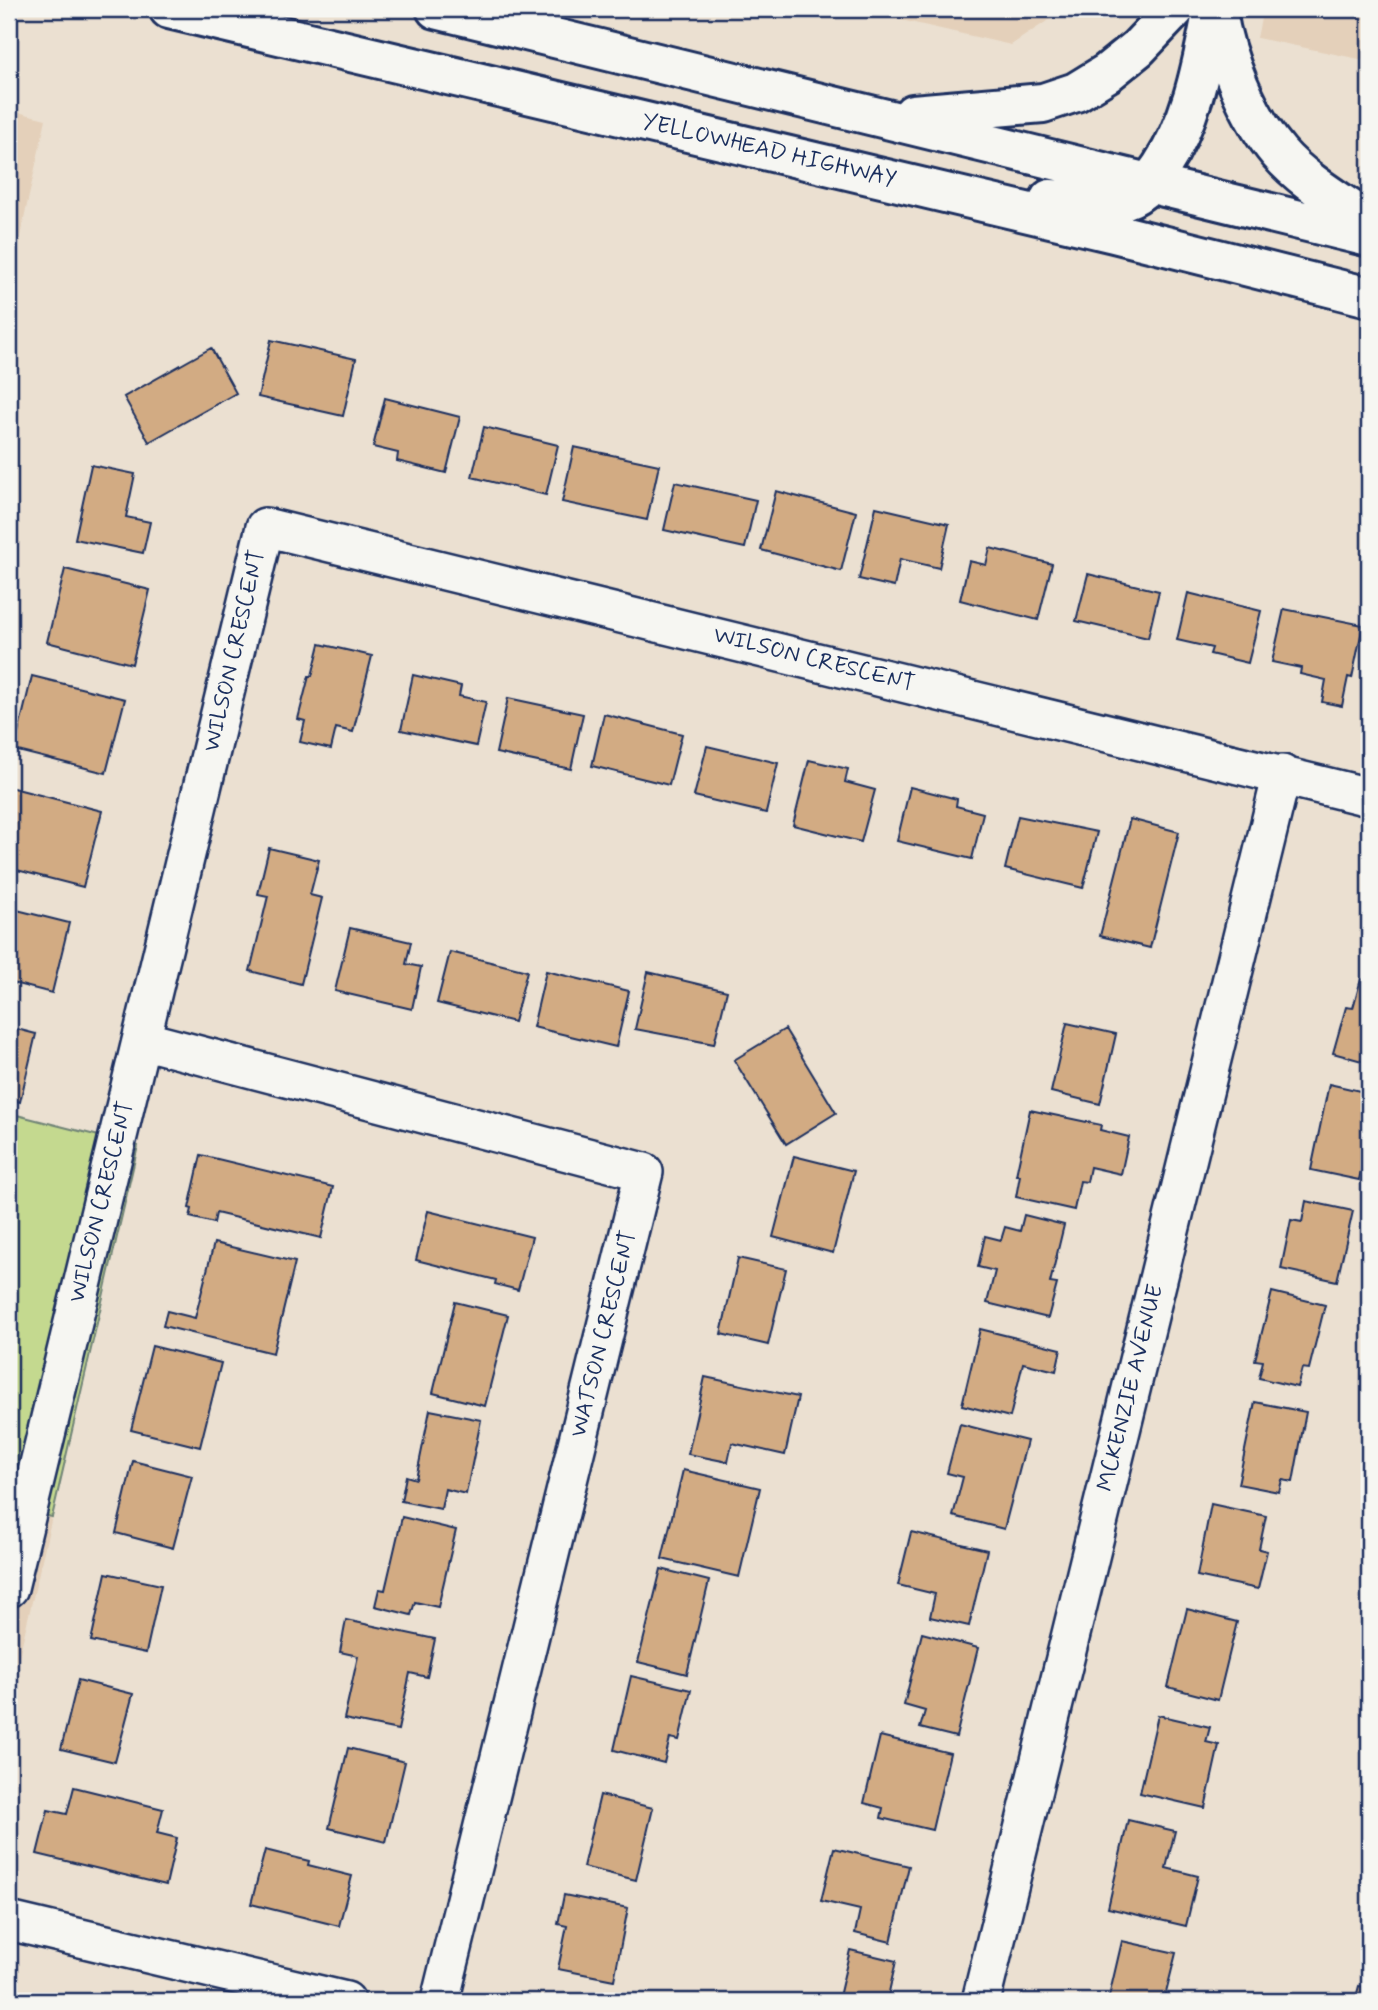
<svg xmlns="http://www.w3.org/2000/svg" width="1378" height="2010" viewBox="0 0 1378 2010" font-family="Mynerve,sans-serif">
<style>
.built{fill:#e4d0ba}
.green{fill:#c4d98f;stroke:#708476;stroke-width:2}
.building{fill:#d2ab83;stroke:#1b2f5e;stroke-width:2}
.lines{fill:none;stroke-linecap:round;stroke-linejoin:round}
.minor-casing{stroke:#1b2f5e;stroke-width:42}
.trunk-casing{stroke:#1b2f5e;stroke-width:44}
.minor{stroke:#f6f6f2;stroke-width:37}
.trunk{stroke:#f6f6f2;stroke-width:38}
.labels{text-anchor:middle;dominant-baseline:central;stroke-width:5;stroke-linejoin:round;paint-order:stroke}
.street-label{font-size:23px;fill:#1b2f5e;stroke:#f6f6f2}
</style>
<rect width="100%" height="100%" fill="#ebe0d1"/>
<filter id="ink" filterUnits="userSpaceOnUse"><feTurbulence type="fractalNoise" baseFrequency=".0143" numOctaves="2"/><feDisplacementMap in="SourceGraphic" scale="14" xChannelSelector="R" yChannelSelector="G"/><feConvolveMatrix kernelMatrix="1 2 1 2 8 2 1 2 1" color-interpolation-filters="sRGB"/></filter>
<g filter="url(#ink)">
<!-- built -->
<path class="built" d="M 853,9 L 1065,9 L 1011,45 Z
M 1263,9 L 1369,9 L 1369,61 L 1257,38 Z
M 9,110 L 46,119 L 9,286 Z
M 9,1507 L 52,1517 L 9,1699 Z"/>
<!-- green -->
<path class="green" d="M 9,1113 L 138,1146 L 52,1517 L 9,1507 Z"/>
<!-- building -->
<path class="building" d="M 271,340 L 356,359 L 343,416 L 258,397 Z
M 211,348 L 236,393 L 149,442 L 124,397 Z
M 385,398 L 460,417 L 446,473 L 397,461 L 398,453 L 373,447 Z
M 484,427 L 558,445 L 546,495 L 472,477 Z
M 574,447 L 659,465 L 647,520 L 562,502 Z
M 91,465 L 135,474 L 126,517 L 150,522 L 143,553 L 75,539 Z
M 675,482 L 756,500 L 745,548 L 664,530 Z
M 776,491 L 856,512 L 841,571 L 761,550 Z
M 876,507 L 949,524 L 939,568 L 900,559 L 894,587 L 859,579 Z
M 990,548 L 1052,564 L 1038,620 L 960,600 L 969,561 L 986,565 Z
M 65,569 L 150,590 L 132,664 L 47,642 Z
M 1088,574 L 1159,591 L 1148,638 L 1076,621 Z
M 1188,593 L 1261,611 L 1248,663 L 1210,654 L 1212,648 L 1177,640 Z
M 1284,609 L 1363,625 L 1352,678 L 1348,677 L 1342,706 L 1322,702 L 1326,680 L 1300,674 L 1301,668 L 1272,662 Z
M 320,644 L 372,656 L 353,732 L 336,728 L 331,749 L 300,742 L 305,721 L 298,719 L 309,676 L 312,676 Z
M 413,675 L 461,686 L 459,696 L 486,702 L 476,746 L 401,730 Z
M 32,676 L 125,699 L 106,773 L 14,750 Z
M 508,698 L 583,714 L 571,769 L 496,753 Z
M 604,714 L 682,734 L 669,785 L 592,766 Z
M 707,746 L 778,763 L 766,813 L 694,796 Z
M 809,760 L 848,769 L 845,782 L 875,790 L 861,842 L 793,825 Z
M 9,787 L 102,811 L 83,887 L 9,868 Z
M 910,787 L 957,799 L 956,806 L 983,813 L 972,859 L 897,841 Z
M 1018,816 L 1097,832 L 1083,888 L 1005,869 Z
M 1130,819 L 1179,832 L 1150,948 L 1100,936 Z
M 269,848 L 319,860 L 310,895 L 322,898 L 301,984 L 250,971 L 268,896 L 258,894 Z
M 1369,906 L 1369,927 L 1365,926 Z
M 9,908 L 69,923 L 52,993 L 9,982 Z
M 350,928 L 411,942 L 406,964 L 421,967 L 412,1009 L 335,991 Z
M 450,952 L 527,971 L 514,1022 L 437,1003 Z
M 546,971 L 629,991 L 616,1047 L 533,1027 Z
M 648,972 L 727,991 L 714,1044 L 635,1029 Z
M 1361,979 L 1369,982 L 1369,1063 L 1333,1053 L 1346,1007 L 1353,1008 Z
M 1067,1023 L 1116,1034 L 1100,1104 L 1051,1092 Z
M 9,1027 L 36,1034 L 20,1102 L 9,1099 Z
M 785,1029 L 836,1113 L 786,1144 L 734,1060 Z
M 1329,1084 L 1369,1093 L 1369,1132 L 1359,1180 L 1311,1170 Z
M 1030,1110 L 1101,1125 L 1100,1130 L 1129,1137 L 1121,1174 L 1090,1167 L 1087,1182 L 1080,1181 L 1074,1210 L 1016,1197 L 1020,1175 L 1016,1175 Z
M 201,1155 L 333,1187 L 321,1238 L 216,1213 L 214,1223 L 190,1217 L 192,1209 L 189,1208 Z
M 794,1156 L 854,1171 L 833,1253 L 773,1237 Z
M 1306,1201 L 1353,1211 L 1337,1281 L 1281,1269 L 1291,1220 L 1302,1222 Z
M 428,1211 L 532,1237 L 518,1290 L 495,1284 L 496,1280 L 416,1260 Z
M 1024,1215 L 1064,1225 L 1050,1283 L 1057,1284 L 1048,1318 L 987,1303 L 995,1271 L 978,1267 L 985,1236 L 1001,1240 L 1005,1227 L 1020,1231 Z
M 214,1243 L 295,1262 L 273,1353 L 163,1326 L 167,1311 L 195,1318 Z
M 738,1258 L 786,1269 L 768,1345 L 721,1334 Z
M 1272,1292 L 1325,1305 L 1309,1369 L 1302,1368 L 1297,1387 L 1259,1378 L 1263,1361 L 1255,1360 Z
M 455,1302 L 508,1315 L 485,1406 L 433,1393 Z
M 980,1329 L 1061,1349 L 1056,1371 L 1023,1363 L 1010,1417 L 962,1405 Z
M 152,1346 L 221,1363 L 200,1447 L 131,1430 Z
M 705,1377 L 798,1397 L 785,1455 L 732,1443 L 728,1462 L 688,1454 Z
M 1255,1402 L 1306,1412 L 1293,1482 L 1282,1480 L 1279,1492 L 1238,1484 Z
M 430,1410 L 481,1420 L 466,1494 L 445,1489 L 441,1509 L 401,1501 L 406,1476 L 416,1479 Z
M 960,1424 L 1027,1441 L 1004,1529 L 953,1516 L 963,1477 L 947,1473 Z
M 133,1461 L 192,1476 L 173,1548 L 116,1533 Z
M 683,1470 L 760,1488 L 739,1577 L 662,1559 Z
M 1211,1504 L 1266,1516 L 1259,1549 L 1267,1551 L 1258,1589 L 1197,1576 Z
M 402,1517 L 456,1530 L 438,1607 L 415,1602 L 411,1615 L 375,1606 L 379,1589 L 385,1590 Z
M 911,1532 L 987,1550 L 969,1626 L 930,1617 L 935,1594 L 898,1585 Z
M 661,1569 L 709,1581 L 687,1674 L 638,1662 Z
M 106,1573 L 161,1585 L 146,1653 L 91,1641 Z
M 1187,1609 L 1237,1622 L 1218,1700 L 1168,1687 Z
M 346,1620 L 435,1639 L 427,1677 L 410,1673 L 398,1730 L 344,1719 L 358,1656 L 340,1652 Z
M 922,1633 L 978,1648 L 956,1737 L 920,1728 L 925,1711 L 904,1705 Z
M 631,1676 L 691,1690 L 679,1740 L 670,1738 L 664,1763 L 614,1750 Z
M 78,1680 L 133,1694 L 115,1762 L 61,1749 Z
M 1158,1715 L 1210,1727 L 1206,1742 L 1219,1745 L 1205,1808 L 1140,1793 Z
M 880,1736 L 950,1753 L 932,1830 L 881,1818 L 883,1808 L 864,1803 Z
M 348,1748 L 405,1762 L 386,1842 L 329,1828 Z
M 74,1787 L 163,1809 L 157,1833 L 177,1838 L 166,1885 L 37,1854 L 48,1810 L 67,1814 Z
M 600,1795 L 653,1808 L 636,1880 L 583,1867 Z
M 1128,1820 L 1175,1831 L 1166,1868 L 1198,1876 L 1186,1926 L 1108,1908 Z
M 834,1848 L 909,1866 L 891,1942 L 855,1933 L 860,1910 L 821,1901 Z
M 265,1850 L 309,1861 L 308,1865 L 352,1876 L 339,1926 L 251,1904 Z
M 564,1895 L 628,1908 L 614,1980 L 558,1969 L 567,1926 L 558,1924 Z
M 1122,1941 L 1176,1953 L 1164,2001 L 1108,2001 Z
M 850,1950 L 896,1961 L 887,2001 L 838,2001 Z
M 1359,1986 L 1369,1988 L 1369,2001 L 1355,2001 Z"/>
<g class="lines">
<defs>
<path id="minor" d="M 142,1040 L 644,1172 L 440,2001
M 9,1588 L 265,527 L 1369,797
M 9,1921 L 346,2001
M 981,2001 L 1282,774"/>
<path id="trunk" d="M 169,9 L 1114,233 L 1369,297
M 436,9 L 1369,237
M 1217,11 C 1224,57 1248,117 1279,153 C 1302,180 1340,202 1369,222
M 913,114 L 1043,103 L 1076,92 L 1107,73 L 1138,48 L 1175,9
M 1050,199 C 1075,200 1102,206 1126,199 C 1142,194 1152,180 1161,167 C 1193,119 1202,64 1213,9"/>
</defs>
<!-- minor casing -->
<use href="#minor" class="minor-casing"/>
<!-- trunk casing -->
<use href="#trunk" class="trunk-casing"/>
<!-- minor -->
<use href="#minor" class="minor"/>
<!-- trunk -->
<use href="#trunk" class="trunk"/>
</g>
</g>
<g class="labels">
<!-- street labels -->
<g class="street-label">
<text transform="translate(769 151) rotate(13)">YELLOWHEAD HIGHWAY</text>
<text transform="translate(235 651) rotate(-77)">WILSON CRESCENT</text>
<text transform="translate(814 660) rotate(14)">WILSON CRESCENT</text>
<text transform="translate(102 1202) rotate(-76)">WILSON CRESCENT</text>
<text transform="translate(604 1334) rotate(-76)">WATSON CRESCENT</text>
<text transform="translate(1131 1388) rotate(-76)">MCKENZIE AVENUE</text>
</g>
</g>
<!-- margin -->
<rect width="1378" height="2010" fill="none" stroke="#f6f6f2" stroke-width="35"/>
<rect x="18" y="18" width="1343" height="1975" fill="none" stroke="#1b2f5e" stroke-width="2.5" filter="url(#ink)"/>
</svg>
